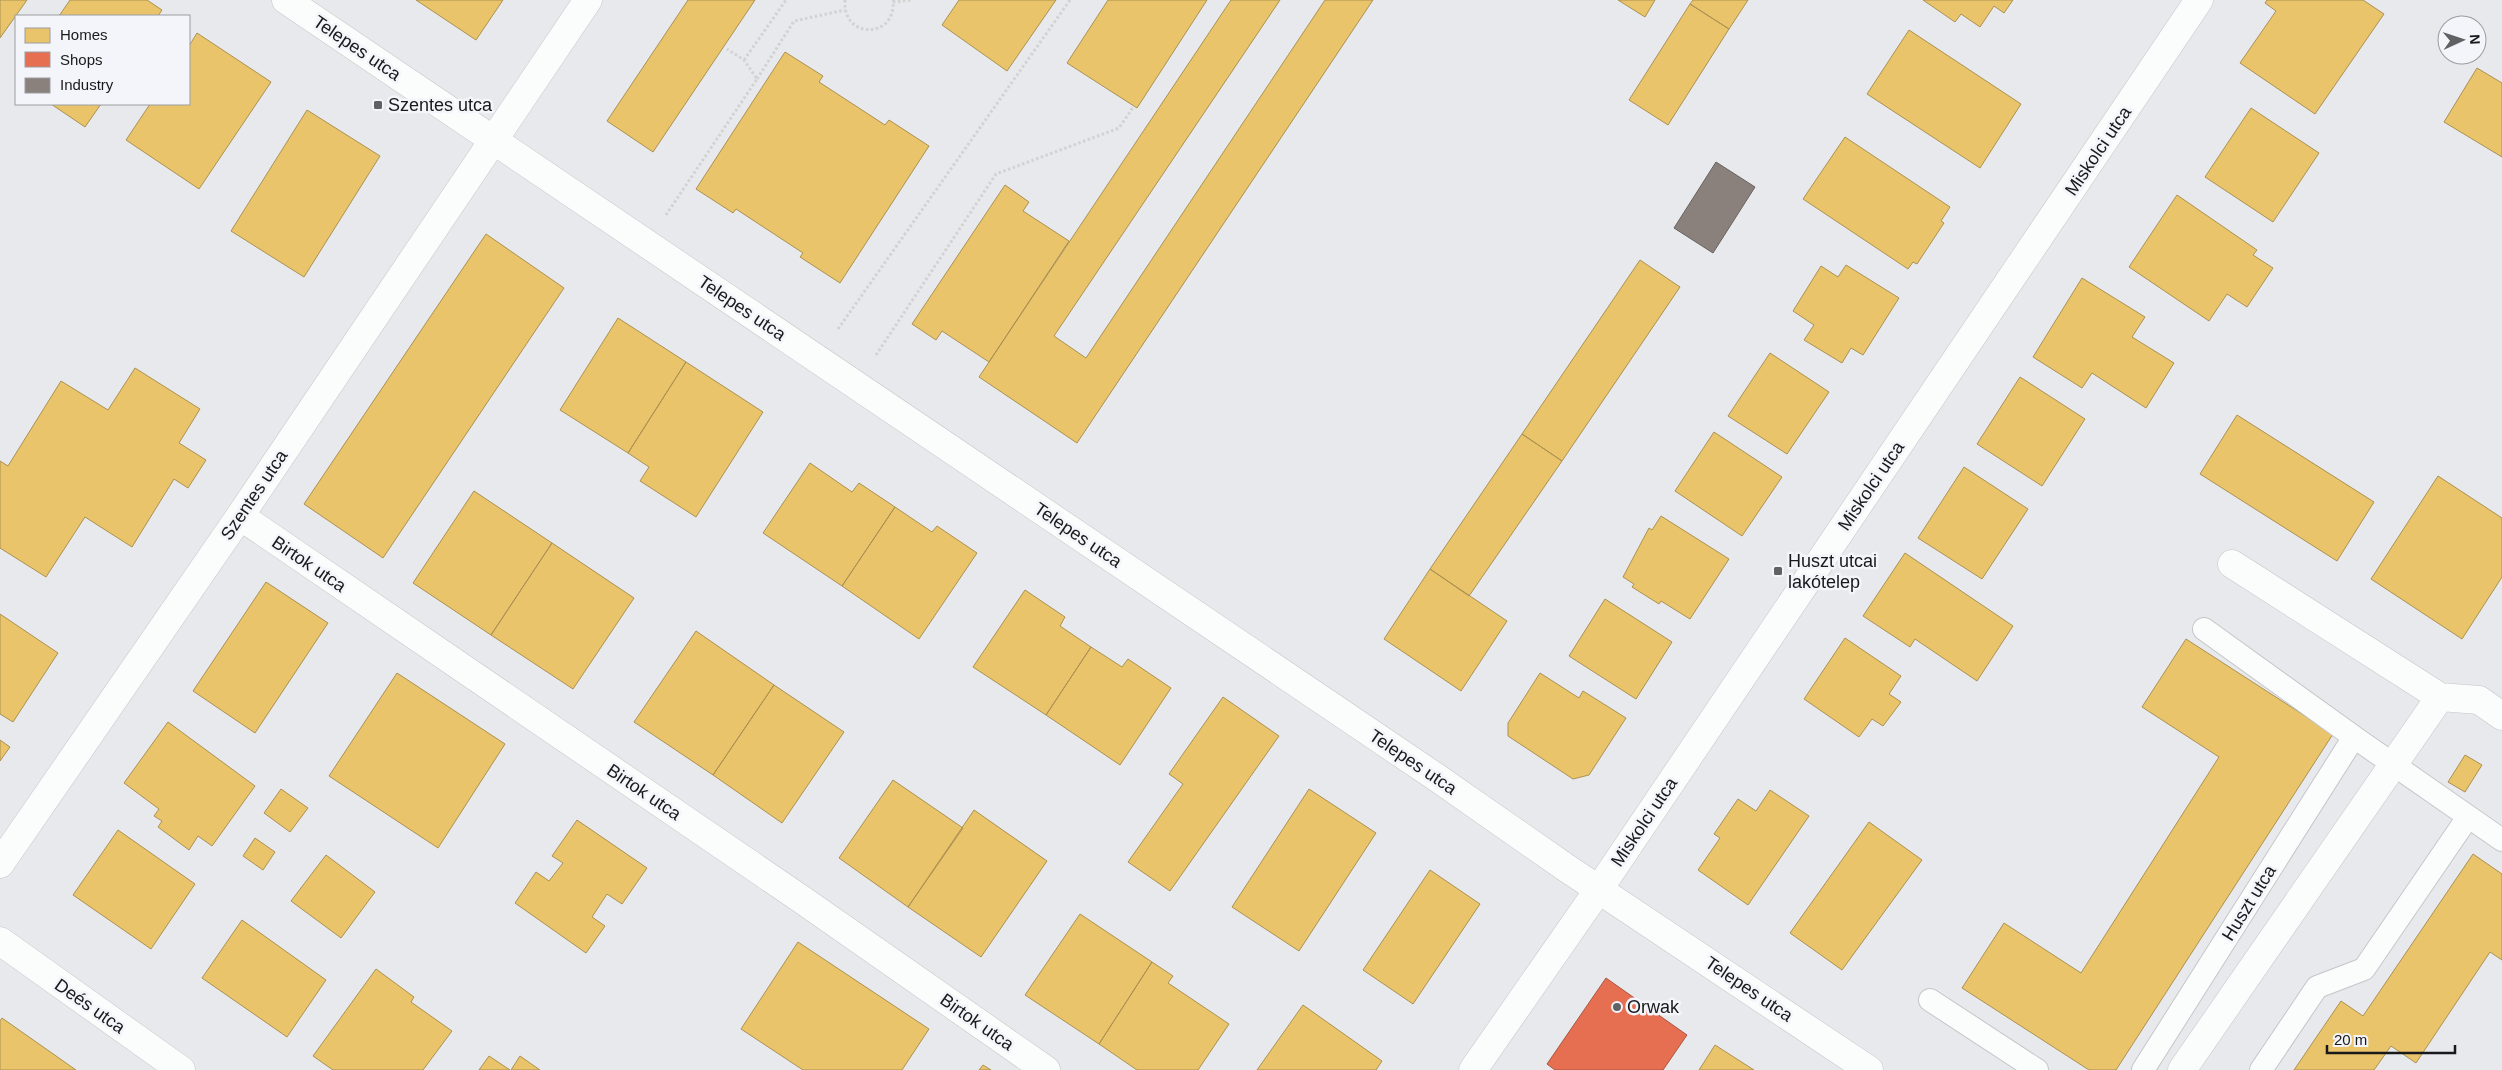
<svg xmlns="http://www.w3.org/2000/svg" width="2502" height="1070" viewBox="0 0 2502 1070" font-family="Arial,sans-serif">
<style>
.homes{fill:#e9c46a;stroke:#ab9152}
.shops{fill:#e76f51;stroke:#a95541}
.industry{fill:#8a817c;stroke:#68625f}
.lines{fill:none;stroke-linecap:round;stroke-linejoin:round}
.lane-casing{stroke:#c5c6c8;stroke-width:24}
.street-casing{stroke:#c5c6c8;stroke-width:29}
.secondary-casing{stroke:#c5c6c8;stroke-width:29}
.path{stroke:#d2d2d2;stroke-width:3;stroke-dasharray:2.5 2.5;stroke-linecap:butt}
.lane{stroke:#fbfcfc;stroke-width:22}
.street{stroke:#fbfcfc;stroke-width:28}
.secondary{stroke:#fbfcfc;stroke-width:28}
.poi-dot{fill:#616264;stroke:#f3f5fa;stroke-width:2}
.labels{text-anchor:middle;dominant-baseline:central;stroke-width:5;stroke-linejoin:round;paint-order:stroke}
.street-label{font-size:18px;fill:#19191b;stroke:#f3f5fa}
.poi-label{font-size:18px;fill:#19191b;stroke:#f3f5fa;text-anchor:start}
</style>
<rect width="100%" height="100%" fill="#e7e9ec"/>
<!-- homes -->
<path class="homes" d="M 0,0 L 27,0 L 0,38 Z
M 70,0 L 147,0 L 162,10 L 158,16 L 59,16 Z
M 416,0 L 503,0 L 476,40 Z
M 688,0 L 755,0 L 653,152 L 607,121 Z
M 959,0 L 1056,0 L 1007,71 L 942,25 Z
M 1108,0 L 1207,0 L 1137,108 L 1067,63 Z
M 1231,0 L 1280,0 L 1054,336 L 1086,358 L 1325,0 L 1373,0 L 1077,443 L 979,377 Z
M 1618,0 L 1655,0 L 1645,17 Z
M 1693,0 L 1748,0 L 1729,29 L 1690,4 Z
M 1923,0 L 2013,0 L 2004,13 L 1994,6 L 1980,27 L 1961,14 L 1955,22 Z
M 2267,0 L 2363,0 L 2384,14 L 2315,114 L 2240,63 L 2276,11 L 2265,3 Z
M 1690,4 L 1729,29 L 1668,125 L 1629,100 Z
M 1909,30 L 2021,104 L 1980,168 L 1867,94 Z
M 197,33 L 271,82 L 199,189 L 126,140 L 150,104 L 189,104 L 189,46 Z
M 785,52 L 823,76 L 819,82 L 885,125 L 889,120 L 929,146 L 840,283 L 800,257 L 803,253 L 736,209 L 733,213 L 696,189 Z
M 2477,68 L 2502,83 L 2502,157 L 2444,122 Z
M 51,104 L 101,104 L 85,127 Z
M 2251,108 L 2319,153 L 2273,222 L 2205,177 Z
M 307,110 L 380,156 L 304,277 L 231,231 Z
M 1845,137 L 1950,207 L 1941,221 L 1944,223 L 1917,264 L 1913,262 L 1908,269 L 1803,199 Z
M 1005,185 L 1029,202 L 1023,211 L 1069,241 L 989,362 L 942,331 L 936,340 L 912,324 Z
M 2177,195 L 2257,250 L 2253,255 L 2273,268 L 2247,307 L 2227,294 L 2209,321 L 2129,267 Z
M 486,234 L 564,288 L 383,558 L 304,504 Z
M 1640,260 L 1680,287 L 1562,461 L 1522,434 Z
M 1846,265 L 1899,298 L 1863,355 L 1851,348 L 1842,363 L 1804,340 L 1814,325 L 1793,311 L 1821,266 L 1838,277 Z
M 2082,278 L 2145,317 L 2132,337 L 2174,363 L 2146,408 L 2092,373 L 2082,388 L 2033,357 Z
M 618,318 L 686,362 L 628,453 L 560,410 Z
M 1770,353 L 1829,392 L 1787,454 L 1728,416 Z
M 686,362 L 763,412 L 696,517 L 640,481 L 649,467 L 628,453 Z
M 135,368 L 200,409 L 179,443 L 206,460 L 188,488 L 174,479 L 132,547 L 85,517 L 46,577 L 0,548 L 0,461 L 8,466 L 61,381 L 108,410 Z
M 2020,377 L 2085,419 L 2042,486 L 1977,444 Z
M 2237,415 L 2374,502 L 2337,561 L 2200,474 Z
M 1714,432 L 1782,477 L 1742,536 L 1675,491 Z
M 1522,434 L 1562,461 L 1469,596 L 1430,569 Z
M 810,463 L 852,492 L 859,483 L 895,507 L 842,586 L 763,533 Z
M 1964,467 L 2028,509 L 1982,579 L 1918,538 Z
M 2438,476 L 2502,518 L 2502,577 L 2462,639 L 2371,579 Z
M 474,491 L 552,543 L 491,635 L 413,583 Z
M 895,507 L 932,532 L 937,526 L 977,553 L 919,639 L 842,586 Z
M 1661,516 L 1729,559 L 1690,619 L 1661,601 L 1659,604 L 1632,587 L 1634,584 L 1623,577 L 1649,528 L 1652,530 Z
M 552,543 L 634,598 L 573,689 L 491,635 Z
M 1905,553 L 2013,626 L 1977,681 L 1915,639 L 1910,647 L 1863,616 Z
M 1430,569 L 1507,621 L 1461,691 L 1384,639 Z
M 266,582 L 328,623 L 255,733 L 193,691 Z
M 1025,590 L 1065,617 L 1060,626 L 1091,647 L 1046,715 L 973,667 Z
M 1605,599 L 1672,642 L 1636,699 L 1569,656 Z
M 0,614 L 58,653 L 13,722 L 0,714 Z
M 696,631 L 774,685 L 713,775 L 634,722 Z
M 1845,638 L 1901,676 L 1889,694 L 1901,702 L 1883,726 L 1872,719 L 1859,737 L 1804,699 Z
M 2186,639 L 2333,734 L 2116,1070 L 2089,1070 L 1962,988 L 2004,923 L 2081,973 L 2219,757 L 2142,707 Z
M 1091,647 L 1122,667 L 1128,659 L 1171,688 L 1120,765 L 1046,715 Z
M 397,673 L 505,744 L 438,848 L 329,776 Z
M 1540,673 L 1579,698 L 1583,691 L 1626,718 L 1589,775 L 1573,779 L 1508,736 L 1508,723 Z
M 774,685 L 844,732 L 782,823 L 713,775 Z
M 1223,697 L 1279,736 L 1170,891 L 1128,862 L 1183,784 L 1169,774 Z
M 168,722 L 255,786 L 212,846 L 198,836 L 189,850 L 158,827 L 162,821 L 154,816 L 159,809 L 124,783 Z
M 0,740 L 10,747 L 0,761 Z
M 2465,755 L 2482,765 L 2465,792 L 2448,782 Z
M 893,780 L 963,828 L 908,907 L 839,858 Z
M 281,789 L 308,808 L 290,832 L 264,813 Z
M 1309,789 L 1376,833 L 1299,951 L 1232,907 Z
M 1770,790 L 1809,816 L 1748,905 L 1698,870 L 1720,838 L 1714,834 L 1738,799 L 1756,811 Z
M 974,810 L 1047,861 L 981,957 L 908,907 Z
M 577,820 L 647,868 L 622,904 L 607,894 L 592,917 L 605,926 L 586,953 L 515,903 L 536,872 L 549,881 L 563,863 L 552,856 Z
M 1869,822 L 1922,860 L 1842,970 L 1790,933 Z
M 118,830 L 195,884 L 151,949 L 73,895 Z
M 255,838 L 275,852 L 263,870 L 243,856 Z
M 2473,854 L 2502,874 L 2502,960 L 2490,952 L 2416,1063 L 2391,1046 L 2374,1070 L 2294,1070 L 2341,1001 L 2363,1016 Z
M 326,855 L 375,892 L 341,938 L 291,901 Z
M 1430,870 L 1480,904 L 1413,1004 L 1363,970 Z
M 1080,914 L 1152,962 L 1099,1044 L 1025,995 Z
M 242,920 L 326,980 L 287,1037 L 202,978 Z
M 798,942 L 929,1029 L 902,1070 L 803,1070 L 741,1029 Z
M 1152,962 L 1173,976 L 1168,983 L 1229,1024 L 1198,1070 L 1137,1070 L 1099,1044 Z
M 376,969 L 414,997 L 411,1002 L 452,1031 L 423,1070 L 333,1070 L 313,1056 Z
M 1303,1005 L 1382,1061 L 1376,1070 L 1257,1070 Z
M 2,1018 L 76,1070 L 0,1070 L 0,1021 Z
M 1715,1045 L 1754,1070 L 1699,1070 Z
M 489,1056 L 510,1070 L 479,1070 Z
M 520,1056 L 540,1070 L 511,1070 Z
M 983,1065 L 991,1070 L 979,1070 Z"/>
<!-- shops -->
<path class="shops" d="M 1606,978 L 1687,1035 L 1663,1070 L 1555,1070 L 1547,1064 Z"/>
<!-- industry -->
<path class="industry" d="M 1716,162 L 1755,187 L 1713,253 L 1674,228 Z"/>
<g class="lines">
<defs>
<path id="lane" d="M 2354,737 L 2502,840
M 1930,1000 L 2037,1070
M 2143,1070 L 2354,737 L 2204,629
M 2261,1070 L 2317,987 L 2364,969 L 2468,817"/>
<path id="street" d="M 240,516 L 801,899 L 1046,1070
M 2232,564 L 2440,697 L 2479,700 L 2502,716
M 0,864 L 240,516 L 588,0
M 0,941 L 181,1070
M 2182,1070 L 2440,697"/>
<path id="secondary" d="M 286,0 L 1433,775 L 1565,867 L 1869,1070
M 1473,1070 L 1599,889 L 2199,0"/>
</defs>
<!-- lane casing -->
<use href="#lane" class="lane-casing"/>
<!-- street casing -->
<use href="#street" class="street-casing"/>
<!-- secondary casing -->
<use href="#secondary" class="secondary-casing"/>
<!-- path -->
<path class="path" d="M 845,0 C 842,40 897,39 893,0
M 893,2 L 911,0
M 744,60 L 786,0
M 757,79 L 794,21 L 845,10
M 666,215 L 757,79 L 744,60 L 727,49
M 838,329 L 1070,0
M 876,355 L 996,174 L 1119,128 L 1134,106"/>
<!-- lane -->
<use href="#lane" class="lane"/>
<!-- street -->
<use href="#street" class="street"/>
<!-- secondary -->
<use href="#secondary" class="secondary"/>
</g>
<!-- markers -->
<g class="poi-dot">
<rect x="373" y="100" width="10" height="10" rx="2.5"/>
<rect x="1773" y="566" width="10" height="10" rx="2.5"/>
<circle cx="1617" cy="1007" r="5"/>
</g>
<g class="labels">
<!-- street labels -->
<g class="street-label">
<text transform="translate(357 48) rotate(34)">Telepes utca</text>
<text transform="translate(2098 151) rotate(-56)">Miskolci utca</text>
<text transform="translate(742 308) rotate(34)">Telepes utca</text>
<text transform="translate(1871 486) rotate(-56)">Miskolci utca</text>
<text transform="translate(254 495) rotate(-56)">Szentes utca</text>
<text transform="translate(1078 535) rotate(34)">Telepes utca</text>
<text transform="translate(309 564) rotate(34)">Birtok utca</text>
<text transform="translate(1413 762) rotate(34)">Telepes utca</text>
<text transform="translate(644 792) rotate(34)">Birtok utca</text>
<text transform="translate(1644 822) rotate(-56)">Miskolci utca</text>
<text transform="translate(2249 903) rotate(-58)">Huszt utca</text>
<text transform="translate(1749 989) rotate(34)">Telepes utca</text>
<text transform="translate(90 1006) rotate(35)">Deés utca</text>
<text transform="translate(977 1022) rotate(35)">Birtok utca</text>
</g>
<!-- poi labels -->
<g class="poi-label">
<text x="388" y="105">Szentes utca</text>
<text x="1788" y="561">Huszt utcai<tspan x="1788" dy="21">lakótelep</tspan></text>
<text x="1627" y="1007">Orwak</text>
</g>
</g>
<!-- legend -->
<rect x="15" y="15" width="175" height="90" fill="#f3f5fa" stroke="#9c9da1"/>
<rect x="25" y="28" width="25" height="15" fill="#e9c46a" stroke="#9c9da1"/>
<text x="60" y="40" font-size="15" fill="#19191b">Homes</text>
<rect x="25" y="52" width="25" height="15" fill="#e76f51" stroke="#9c9da1"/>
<text x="60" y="65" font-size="15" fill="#19191b">Shops</text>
<rect x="25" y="78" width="25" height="15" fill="#8a817c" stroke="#9c9da1"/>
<text x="60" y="90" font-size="15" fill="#19191b">Industry</text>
<!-- north arrow -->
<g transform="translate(2462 40) rotate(87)"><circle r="24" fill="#f3f5fa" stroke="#9c9da1"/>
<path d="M0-4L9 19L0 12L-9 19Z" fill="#616264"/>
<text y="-8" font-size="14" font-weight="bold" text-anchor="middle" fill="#19191b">N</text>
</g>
<!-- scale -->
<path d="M2327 1045v8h128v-8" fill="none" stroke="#19191b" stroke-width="2.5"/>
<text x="2334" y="1045" font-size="15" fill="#19191b" stroke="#f3f5fa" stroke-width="4" paint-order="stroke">20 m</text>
</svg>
